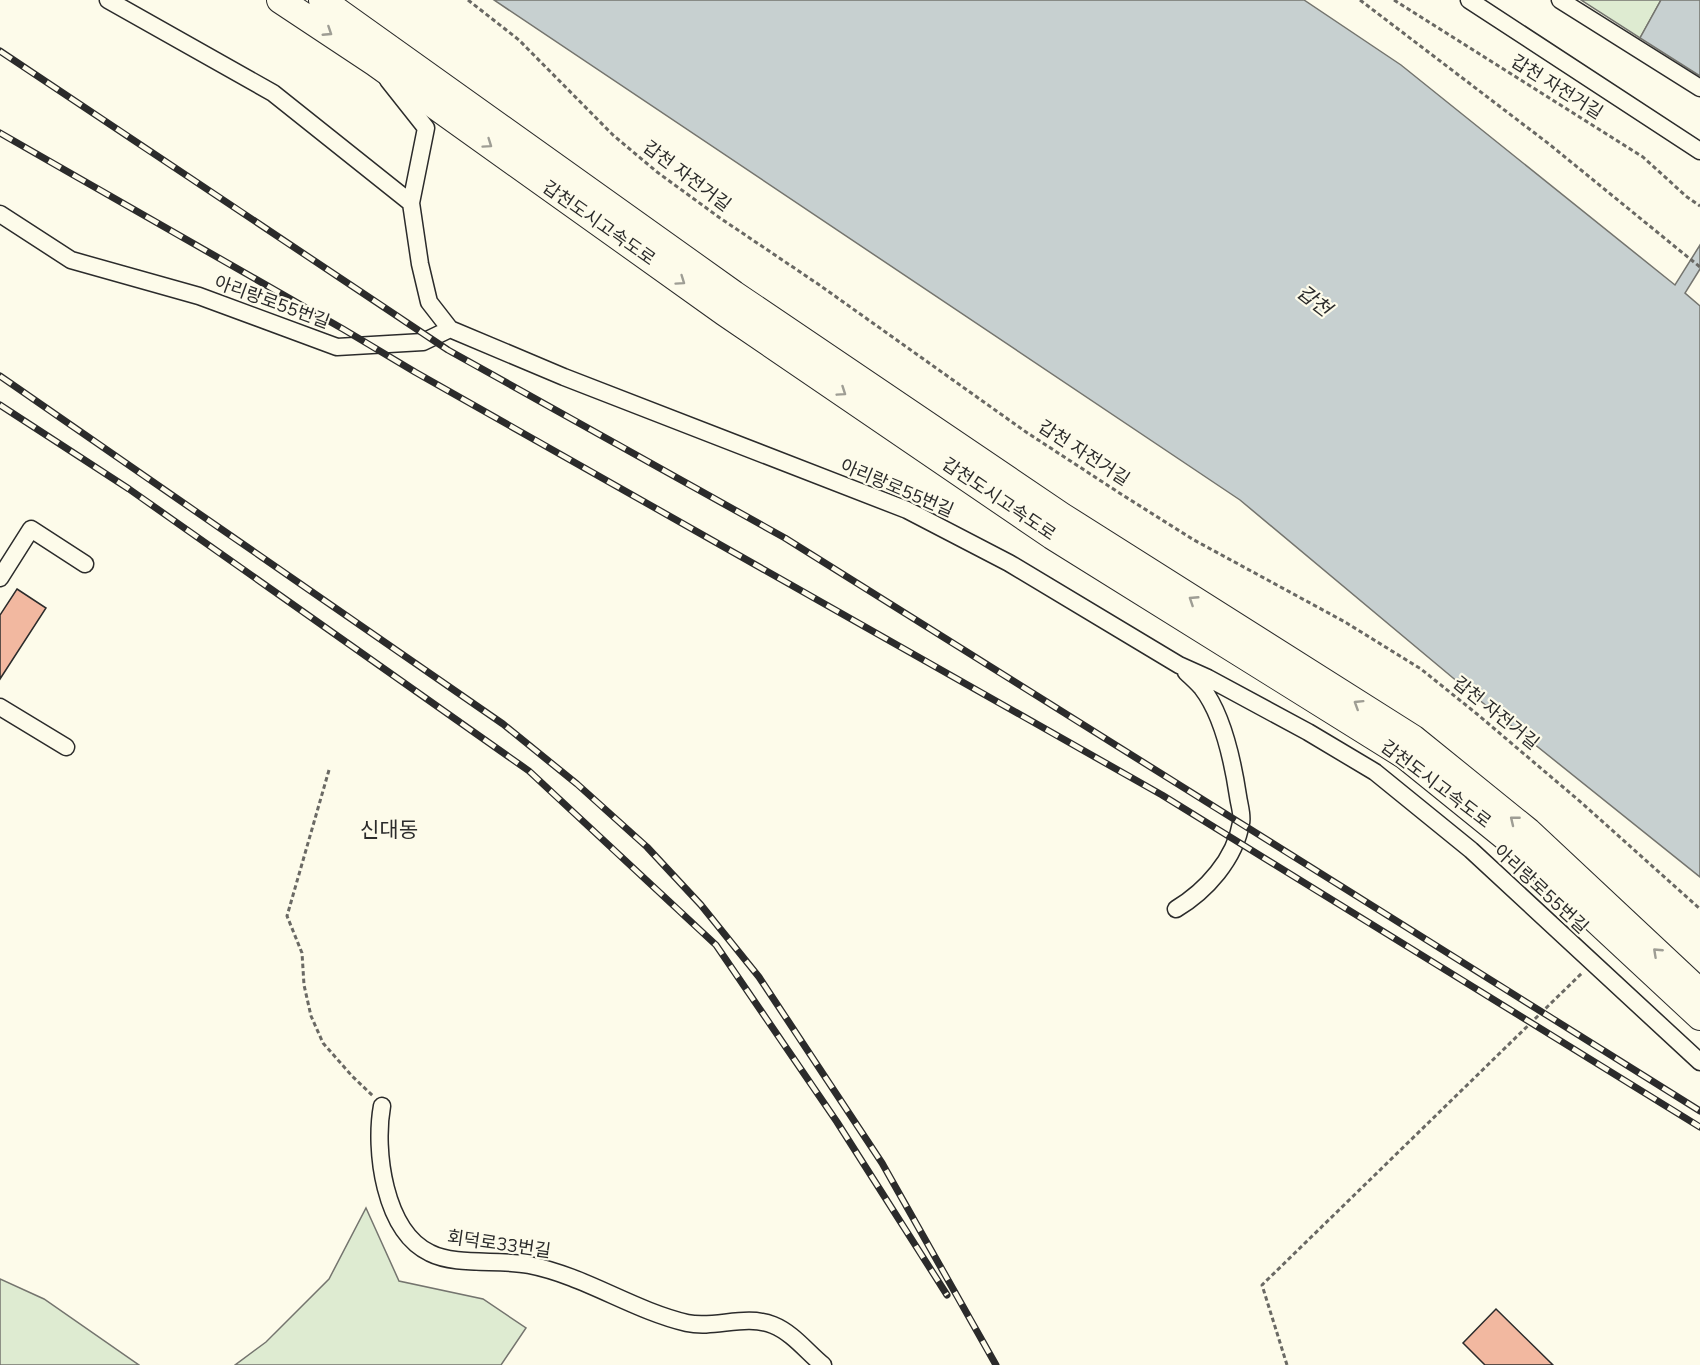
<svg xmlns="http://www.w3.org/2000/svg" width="1700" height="1365" viewBox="0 0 1700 1365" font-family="'Nunito Sans','Noto Sans KR',sans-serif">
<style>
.green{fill:#deebd1;stroke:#74746e;stroke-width:1.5}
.water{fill:#c7d0d0;stroke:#74746e;stroke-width:1.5}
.building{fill:#f2b8a0;stroke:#2b2b2b;stroke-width:1.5}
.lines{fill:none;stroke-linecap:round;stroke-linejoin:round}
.minor-casing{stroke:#2b2b2b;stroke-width:19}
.highway-casing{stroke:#2b2b2b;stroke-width:28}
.path{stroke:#6a6964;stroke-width:3;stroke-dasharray:4.5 3;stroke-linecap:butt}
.minor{stroke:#fdfbea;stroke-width:16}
.highway{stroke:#fdfbea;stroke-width:26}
.rail-casing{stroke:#2b2b2b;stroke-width:7}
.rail{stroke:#fdfbea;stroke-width:4.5;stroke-dasharray:14;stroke-linecap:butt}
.oneway{stroke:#9e9d94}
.labels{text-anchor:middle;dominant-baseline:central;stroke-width:4.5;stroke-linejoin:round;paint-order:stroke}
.street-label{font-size:18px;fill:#2b2b2b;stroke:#fdfbea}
.water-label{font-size:20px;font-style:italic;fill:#2b2b2b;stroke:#fdfbea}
.quarter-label{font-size:21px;fill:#2b2b2b;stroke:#fdfbea}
</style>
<rect width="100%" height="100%" fill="#fdfbea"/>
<!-- green -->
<path class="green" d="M 1581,0 L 1661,0 L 1640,38 Z
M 366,1208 L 399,1281 L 483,1299 L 526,1328 L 501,1365 L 235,1365 L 266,1342 L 329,1279 Z
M 0,1279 L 44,1299 L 139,1365 L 0,1365 Z"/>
<!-- water -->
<path class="water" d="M 494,0 L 1304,0 L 1401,65 L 1675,285 L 1700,245 L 1700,269 L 1685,293 L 1700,306 L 1700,877 L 1483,703 L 1240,500 Z
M 1661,0 L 1700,0 L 1700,76 L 1640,38 Z"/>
<!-- building -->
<path class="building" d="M 17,589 L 46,608 L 0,679 L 0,615 Z
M 1496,1309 L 1553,1365 L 1485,1365 L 1463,1343 Z"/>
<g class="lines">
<defs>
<path id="minor" d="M 108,0 L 273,93 L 411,203
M 1469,0 L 1700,151
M 1560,0 L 1700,88
M 388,80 L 426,128 L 411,203 L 420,264 L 429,302 L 450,329
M 0,214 L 71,260 L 199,296 L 337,347 L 423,342 L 450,329 L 564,377 L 907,510 L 1009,563 L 1179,665 L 1208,678 L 1308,732 L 1375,772 L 1471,850 L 1700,1062
M 0,578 L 31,529 L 85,564
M 0,707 L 66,747
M 1176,909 C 1206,891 1235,859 1241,823 C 1243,816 1239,804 1238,796 C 1233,763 1223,715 1202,688 C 1197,682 1191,677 1186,672
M 382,1106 C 374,1150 384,1231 430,1253 C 455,1266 500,1259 529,1265 C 585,1276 632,1310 687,1323 C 715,1329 745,1314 773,1325 C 793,1333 807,1352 823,1365"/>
<path id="highway" d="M 280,0 L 375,63 L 725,313 L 1052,536 L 1405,756 L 1515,845 L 1700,1017
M 322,0 L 734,294 L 1062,516 L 1413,738 L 1528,831 L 1700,992"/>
</defs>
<!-- minor casing -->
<use href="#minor" class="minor-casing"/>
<!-- highway casing -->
<use href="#highway" class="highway-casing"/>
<!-- path -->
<path class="path" d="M 468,0 L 519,40 L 613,135 L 657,172 L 720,218 L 818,284 L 1026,432 L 1121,494 L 1194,540 L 1345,622 L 1421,669 L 1477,714 L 1583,804 L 1700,909
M 1360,0 L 1549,144 L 1700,267
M 1394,0 L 1643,157 L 1687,197 L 1700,206
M 329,770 L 287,916 L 302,953 L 304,985 L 311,1016 L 323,1043 L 352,1076 L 373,1096
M 1287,1365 L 1262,1285 L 1583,972"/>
<!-- minor -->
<use href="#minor" class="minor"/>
<!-- highway -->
<use href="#highway" class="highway"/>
<defs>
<path id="rail" d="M 0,51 L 448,350 L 785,538 L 1700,1111
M 0,133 L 343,329 L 415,372 L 1162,795 L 1700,1127
M 0,376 L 503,724 L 577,784 L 647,847 L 701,905 L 759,977 L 882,1163 L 996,1365
M 0,405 L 129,489 L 529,771 L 716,945 L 837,1122 L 947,1295"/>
</defs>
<!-- rail casing -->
<use href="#rail" class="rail-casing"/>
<!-- rail -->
<use href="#rail" class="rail"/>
</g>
<!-- one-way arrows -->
<defs><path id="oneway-chevron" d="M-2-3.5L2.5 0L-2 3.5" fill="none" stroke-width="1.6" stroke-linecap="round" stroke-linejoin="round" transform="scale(1.5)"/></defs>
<g class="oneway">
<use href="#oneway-chevron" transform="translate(328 32) rotate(33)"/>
<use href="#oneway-chevron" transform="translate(488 144) rotate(35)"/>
<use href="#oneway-chevron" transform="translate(681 281) rotate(35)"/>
<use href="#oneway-chevron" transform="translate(842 392) rotate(34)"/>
<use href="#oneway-chevron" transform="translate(1193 600) rotate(-147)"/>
<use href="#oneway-chevron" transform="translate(1358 704) rotate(-148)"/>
<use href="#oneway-chevron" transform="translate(1514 820) rotate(-141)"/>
<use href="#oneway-chevron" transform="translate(1657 952) rotate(-137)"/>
</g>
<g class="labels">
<!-- street labels -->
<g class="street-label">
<text transform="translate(1557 87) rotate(32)">갑천 자전거길</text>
<text transform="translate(687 176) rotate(37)">갑천 자전거길</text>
<text transform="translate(599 223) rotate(35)">갑천도시고속도로</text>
<text transform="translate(272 302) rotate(20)">아리랑로55번길</text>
<text transform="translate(1084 453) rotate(33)">갑천 자전거길</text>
<text transform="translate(897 488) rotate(23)">아리랑로55번길</text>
<text transform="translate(999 499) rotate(34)">갑천도시고속도로</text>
<text transform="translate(1496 713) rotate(39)">갑천 자전거길</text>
<text transform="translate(1436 784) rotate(37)">갑천도시고속도로</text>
<text transform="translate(1541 889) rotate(43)">아리랑로55번길</text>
<text transform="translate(499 1244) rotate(8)">회덕로33번길</text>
</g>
<!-- water labels -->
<g class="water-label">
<text transform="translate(1314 301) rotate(38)">갑천</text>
</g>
<!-- quarter labels -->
<g class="quarter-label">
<text x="389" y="830">신대동</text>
</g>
</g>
</svg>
